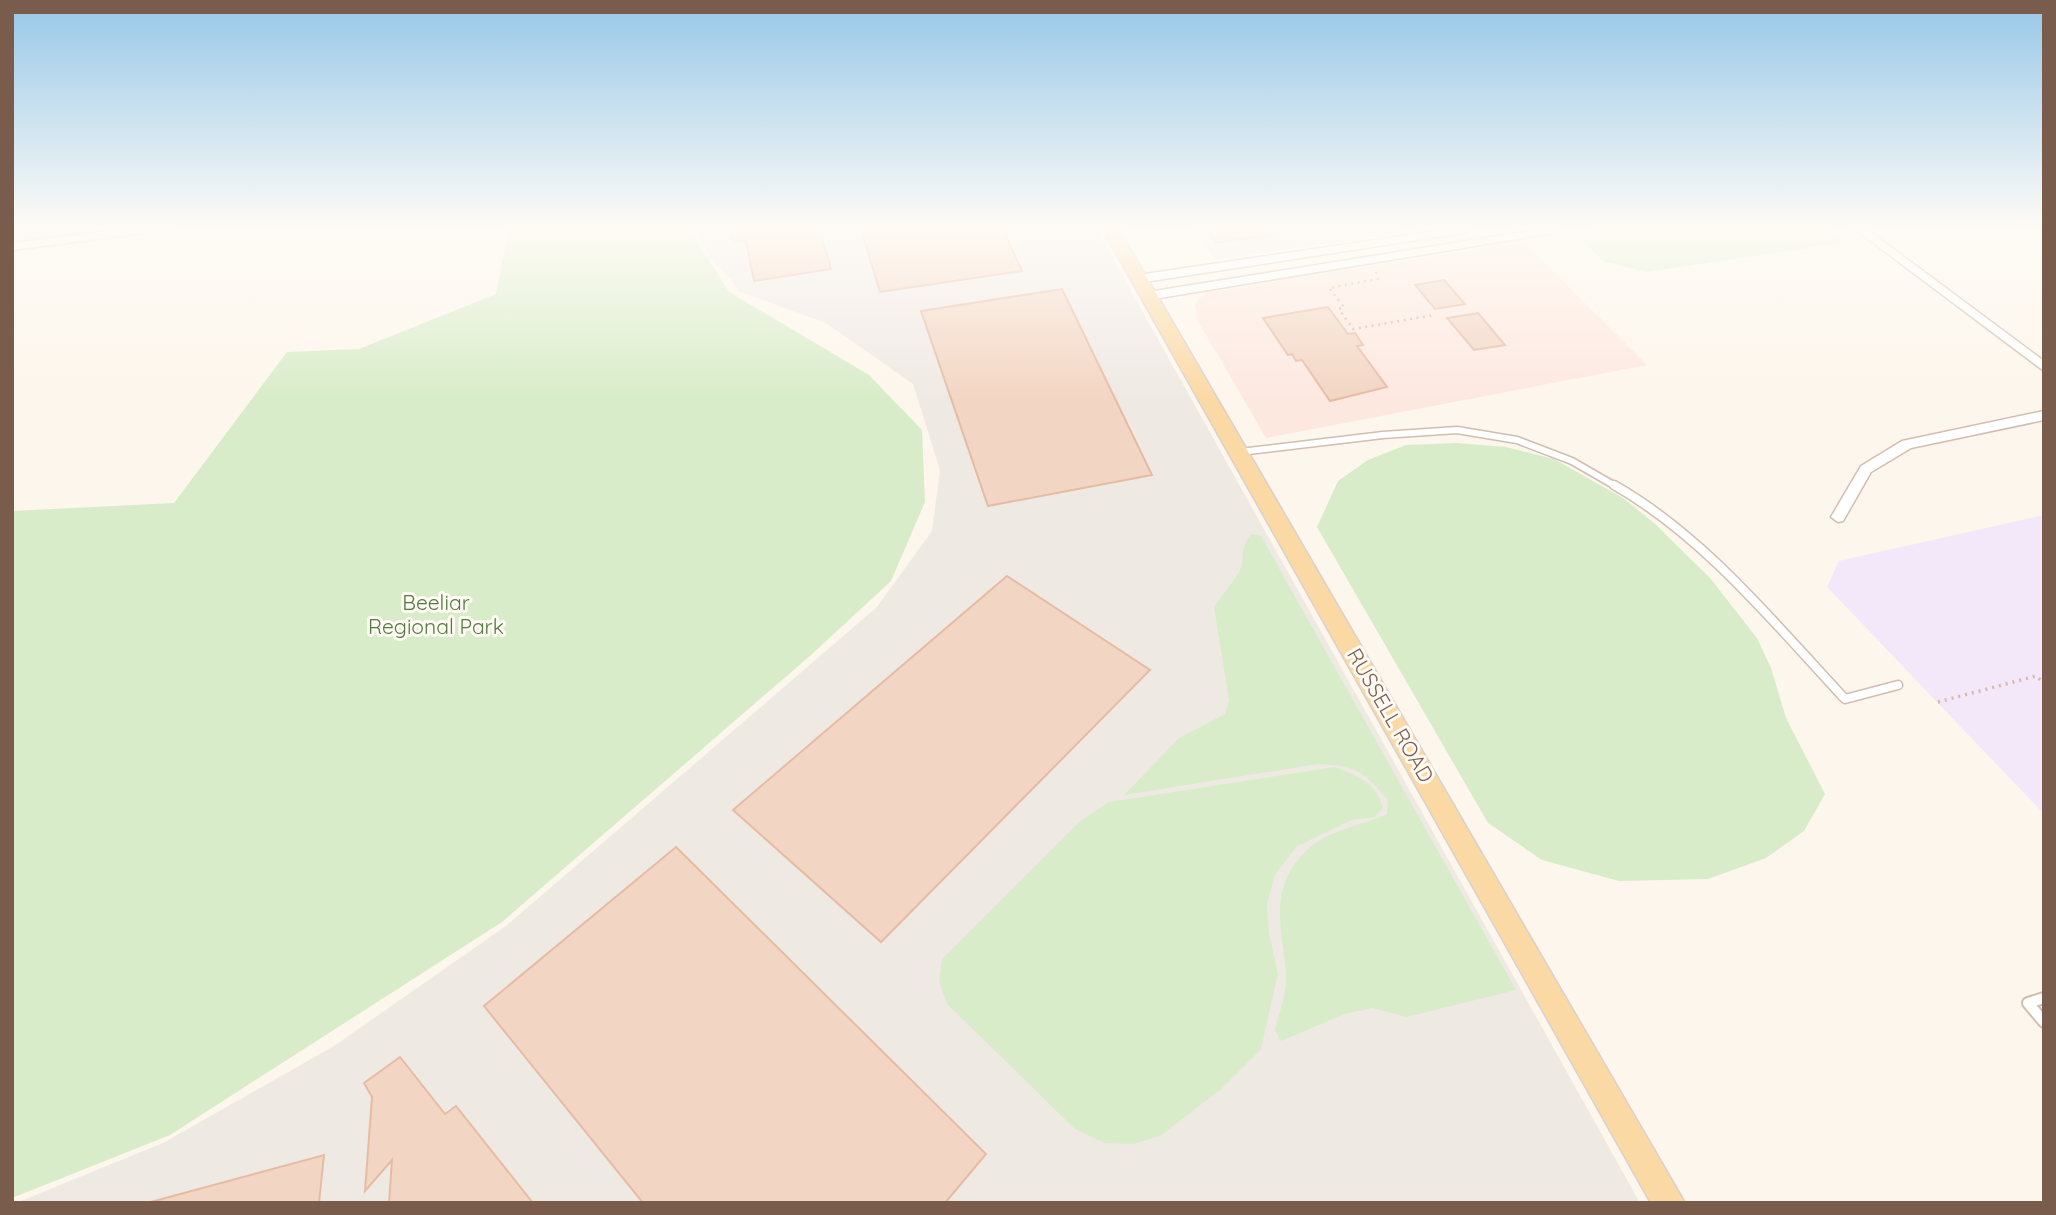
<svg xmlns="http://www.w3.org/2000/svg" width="2056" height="1215" viewBox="0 0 2056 1215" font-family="Quicksand,sans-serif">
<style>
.commercial{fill:#fde8e0}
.industrial{fill:#efe9e4}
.education{fill:#f3e8fa}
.green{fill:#d8ecc9}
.building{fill:#f3d5c3;stroke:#e6bba3;stroke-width:2}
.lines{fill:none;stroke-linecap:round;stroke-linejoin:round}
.service-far2-casing{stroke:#d1beb0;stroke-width:9}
.service-far1-casing{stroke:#d1beb0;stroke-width:11}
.service-casing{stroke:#d1beb0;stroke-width:14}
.minor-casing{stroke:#d1beb0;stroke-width:3}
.primary-casing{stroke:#dad1cd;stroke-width:3}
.path-far1{stroke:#d9b8a5;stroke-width:2.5;stroke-dasharray:2 4.5;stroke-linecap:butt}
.path{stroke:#d9b8a5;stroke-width:3.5;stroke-dasharray:2 5;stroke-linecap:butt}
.service-far2{stroke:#fff;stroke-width:6}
.service-far1{stroke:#fff;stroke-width:8}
.service{stroke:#fff;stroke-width:10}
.minor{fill:#fff;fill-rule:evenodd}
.primary{fill:#fbd9a5;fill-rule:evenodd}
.labels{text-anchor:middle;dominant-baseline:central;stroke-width:6;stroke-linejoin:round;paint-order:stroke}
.park-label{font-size:21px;fill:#537a41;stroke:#fffaf3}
.street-label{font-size:21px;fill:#7a5c4d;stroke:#fffaf3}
</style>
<rect width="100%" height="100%" fill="#fdf6ec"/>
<!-- commercial -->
<path class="commercial" d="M 1523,241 L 1647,365 L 1266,438 L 1198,321 L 1195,304 L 1205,293 Z"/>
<!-- industrial -->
<path class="industrial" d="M 12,230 L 179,230 L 12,253 Z
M 697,230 L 1097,230 L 1640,1203 L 16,1203 L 163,1143 L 334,1046 L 506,926 L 877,607 L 932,531 L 940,470 L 913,384 L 826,323 L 738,291 L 730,278 L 709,258 Z
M 1195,230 L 1398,230 L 1400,233 L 1216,260 Z"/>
<!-- education -->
<path class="education" d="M 2044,515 L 2044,814 L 1827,587 L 1839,561 Z"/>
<!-- green -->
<path class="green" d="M 509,230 L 690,230 L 729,292 L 869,375 L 922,430 L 925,502 L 891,581 L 811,655 L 502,922 L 170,1135 L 12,1198 L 12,511 L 174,503 L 287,352 L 359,349 L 496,294 Z
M 1597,230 L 1833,230 L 1842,243 L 1646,272 L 1605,262 L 1574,234 Z
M 1457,443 L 1506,447 L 1554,459 L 1623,498 L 1654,523 L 1710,578 L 1757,638 L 1771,668 L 1786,718 L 1825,794 L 1804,831 L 1766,858 L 1708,879 L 1619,881 L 1542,860 L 1488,823 L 1317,527 L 1338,481 L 1368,460 L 1406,445 Z
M 1252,534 L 1261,536 L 1516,990 L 1406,1017 L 1372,1008 L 1345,1014 L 1281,1041 L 1275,1030 C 1279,1013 1288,990 1286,973 C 1282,928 1268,889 1305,852 C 1326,830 1361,826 1387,814 L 1388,800 C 1364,772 1356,765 1318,764 L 1124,795 L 1179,738 L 1225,714 L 1229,700 L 1214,607 C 1220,598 1237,577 1240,570 C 1246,556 1239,546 1252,534 Z
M 1334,767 C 1357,775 1377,783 1383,808 L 1375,817 L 1352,820 L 1297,846 L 1275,875 L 1267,904 L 1269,933 L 1278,974 L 1261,1049 L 1220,1090 L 1160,1136 L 1133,1144 L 1105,1143 L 1075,1129 L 947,1004 L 939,981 L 942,959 L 1079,822 L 1109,802 Z"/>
<!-- building -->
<path class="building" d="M 732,230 L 820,230 L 831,269 L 754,281 L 746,241 L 734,242 Z
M 861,230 L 1003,230 L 1022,271 L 880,292 Z
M 1208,230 L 1278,230 L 1281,234 L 1216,243 Z
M 1444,280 L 1465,304 L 1435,309 L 1415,285 Z
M 1062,289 L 1152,475 L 988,506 L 921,311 Z
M 1328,307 L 1348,334 L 1355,333 L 1363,345 L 1357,346 L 1387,387 L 1330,401 L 1302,360 L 1296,361 L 1292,354 L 1288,355 L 1263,318 Z
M 1478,313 L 1505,345 L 1474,350 L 1447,318 Z
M 1007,576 L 1150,670 L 881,942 L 733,810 Z
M 676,847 L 986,1154 L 945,1203 L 643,1203 L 484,1006 Z
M 400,1057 L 445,1114 L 456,1106 L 533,1203 L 389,1203 L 392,1160 L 365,1191 L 372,1097 L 364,1083 Z
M 324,1155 L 319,1203 L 147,1203 Z"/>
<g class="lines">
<defs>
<path id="service-far2" d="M 1240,452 L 1383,435 L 1457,430 L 1517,440 L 1572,461 L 1617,487"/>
<path id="service-far1" d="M 1614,485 C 1704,536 1775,624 1845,699 L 1898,685"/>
<path id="service" d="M 2044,998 L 2028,1003 L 2044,1022"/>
<path id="minor" d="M 119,230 L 149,230 L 143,233 L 12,250 L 12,243 Z
M 1443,230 L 1469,230 L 1463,233 L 1138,283 L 1132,279 L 1138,275 Z
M 1535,230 L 1560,230 L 1554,233 L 1148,300 L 1142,296 L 1148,292 Z
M 1856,230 L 1868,230 L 2044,361 L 2044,371 Z
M 2044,411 L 2044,420 L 1911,448 L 1871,472 L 1843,521 L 1838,522 L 1831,517 L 1861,466 L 1902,441 Z"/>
<path id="primary" d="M 1103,230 L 1119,230 L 1685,1203 L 1651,1203 Z"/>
</defs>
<!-- service-far2 casing -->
<use href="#service-far2" class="service-far2-casing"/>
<!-- service-far1 casing -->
<use href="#service-far1" class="service-far1-casing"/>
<!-- service casing -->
<use href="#service" class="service-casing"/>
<!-- minor casing -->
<use href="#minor" class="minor-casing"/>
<!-- primary casing -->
<use href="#primary" class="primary-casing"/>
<!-- path-far1 -->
<path class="path-far1" d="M 1376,272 L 1378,279 L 1329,288 L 1344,307 L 1339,309 L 1353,329 L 1434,315"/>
<!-- path -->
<path class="path" d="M 1938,702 L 2036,676 L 2044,683"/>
<!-- service-far2 -->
<use href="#service-far2" class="service-far2"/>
<!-- service-far1 -->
<use href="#service-far1" class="service-far1"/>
<!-- service -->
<use href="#service" class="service"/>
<!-- minor -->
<use href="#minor" class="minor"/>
<!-- primary -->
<use href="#primary" class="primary"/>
</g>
<!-- sky -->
<linearGradient id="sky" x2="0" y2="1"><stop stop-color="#97c7e8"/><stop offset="0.57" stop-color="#fefbf6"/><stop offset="1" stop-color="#fefbf6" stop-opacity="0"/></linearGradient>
<rect width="2056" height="400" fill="url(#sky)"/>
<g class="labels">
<!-- park labels -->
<g class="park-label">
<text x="436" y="602">Beeliar<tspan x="436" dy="24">Regional Park</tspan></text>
</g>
<!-- street labels -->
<g class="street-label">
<text transform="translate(1391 715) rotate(60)">RUSSELL ROAD</text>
</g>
</g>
<!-- border -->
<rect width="2056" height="1215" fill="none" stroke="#7a5c4d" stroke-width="28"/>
</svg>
